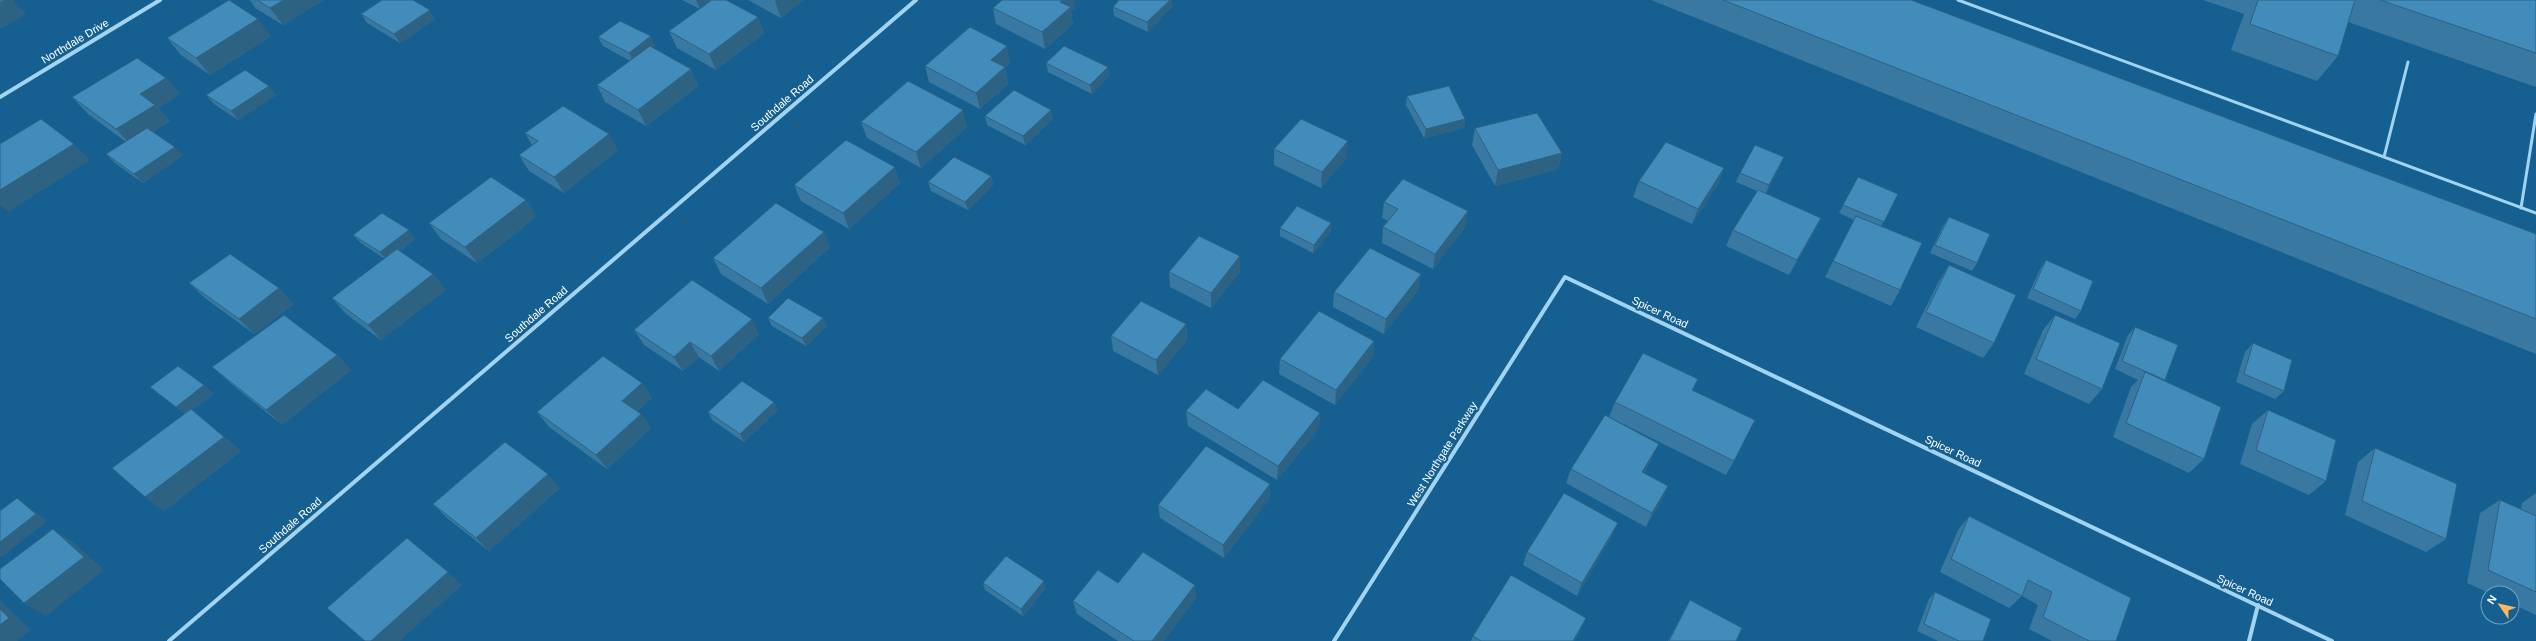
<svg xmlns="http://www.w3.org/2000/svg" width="2536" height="641" viewBox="0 0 2536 641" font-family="Arial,sans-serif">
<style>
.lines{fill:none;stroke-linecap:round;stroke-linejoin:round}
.service{stroke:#a2d3f1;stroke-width:3}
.minor{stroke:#a2d3f1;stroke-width:4}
.wall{fill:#3978a1}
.shaded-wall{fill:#2e6283}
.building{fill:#428cbb;stroke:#2e6283}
.labels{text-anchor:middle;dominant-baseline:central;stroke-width:4;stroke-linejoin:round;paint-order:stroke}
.street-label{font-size:11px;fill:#fff;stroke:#156091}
</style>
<rect width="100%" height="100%" fill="#156091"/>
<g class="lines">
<!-- service -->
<path class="service" d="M 1958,0 L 2536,213
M 2384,157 L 2408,62
M 2521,208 L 2536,114"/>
<!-- minor -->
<path class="minor" d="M 0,97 L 160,0
M 169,641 L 916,0
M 1334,641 L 1565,277 L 2332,641
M 2249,641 L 2258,605"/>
</g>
<!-- wall -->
<path class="wall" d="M 250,0 L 323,0 L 283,25 L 255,8 Z
M 682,0 L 711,0 L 758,17 L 764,33 L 716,70 L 677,48 L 669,31 L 700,9 Z
M 748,0 L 804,0 L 781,18 Z
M 1651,0 L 1911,0 L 2536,234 L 2536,354 Z
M 2203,0 L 2536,0 L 2536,87 L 2348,22 L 2338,56 L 2317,81 L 2231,50 L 2244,14 Z
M 1113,7 L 1172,7 L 1148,32 L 1114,16 Z
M 993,8 L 1075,8 L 1071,11 L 1073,24 L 1045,49 L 996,24 Z
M 361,14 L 435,19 L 400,43 L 367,23 Z
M 271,36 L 210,75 L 181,55 L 167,38 Z
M 598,37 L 655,46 L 652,48 L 691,69 L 698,86 L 646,126 L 605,102 L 597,85 L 630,61 L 603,46 Z
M 1010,63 L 1005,68 L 1008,84 L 980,109 L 929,82 L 925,66 Z
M 1046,63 L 1108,67 L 1109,76 L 1092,94 L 1048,72 Z
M 166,78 L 180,94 L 158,108 L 170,121 L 153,132 L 183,155 L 143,183 L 115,163 L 106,154 L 126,142 L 88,114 L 72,97 Z
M 269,86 L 276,95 L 238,120 L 214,104 L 206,95 Z
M 1407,96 L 1465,119 L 1464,128 L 1424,138 L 1406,105 Z
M 1051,110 L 1053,119 L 1025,145 L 987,125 L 985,116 Z
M 861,122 L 967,127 L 921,168 L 867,138 Z
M 1475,128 L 1562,153 L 1558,169 L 1495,186 L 1472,145 Z
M 525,133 L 618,150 L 564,193 L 529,171 L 519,155 L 532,145 Z
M 1274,149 L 1347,157 L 1321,188 L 1274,165 Z
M 1784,157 L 1780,166 L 1766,193 L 1813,234 L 1789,275 L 1726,246 L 1733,230 L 1757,191 L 1736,182 L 1740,173 Z
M 1724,168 L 1718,184 L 1692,224 L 1633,197 L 1639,181 Z
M 991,176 L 993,185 L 968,210 L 931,191 L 928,182 Z
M 1858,177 L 1898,194 L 1881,226 L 1900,290 L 1891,306 L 1825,277 L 1854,220 L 1839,213 Z
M 900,183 L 849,229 L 801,201 L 794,185 Z
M 526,200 L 537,216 L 477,263 L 441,239 L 429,223 Z
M 1384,202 L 1466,226 L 1433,269 L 1382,243 L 1383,227 L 1388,221 L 1382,218 Z
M 1949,217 L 1977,263 L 1972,271 L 1930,253 L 1943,226 Z
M 1280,228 L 1331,231 L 1313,253 L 1280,236 Z
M 353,235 L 415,239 L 400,251 L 433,274 L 445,290 L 381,340 L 346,314 L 332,298 L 385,259 L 361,243 Z
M 830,247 L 768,304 L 721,274 L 713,258 Z
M 2046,260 L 2081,311 L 2075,319 L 2027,298 L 2040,269 Z
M 1949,265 L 1994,343 L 1983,358 L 1916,327 L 1939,281 Z
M 1169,272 L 1240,272 L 1211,308 L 1170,287 Z
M 189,283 L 294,304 L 254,334 L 205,298 Z
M 1419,289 L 1384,334 L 1333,307 L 1334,292 Z
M 2055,315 L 2102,389 L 2089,404 L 2024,374 L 2043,330 Z
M 768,318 L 823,318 L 827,326 L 806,346 L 772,326 Z
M 1186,324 L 1187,340 L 1158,375 L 1113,351 L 1111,336 Z
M 2135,327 L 2165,380 L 2164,381 L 2204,459 L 2189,473 L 2113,437 L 2131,387 L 2138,380 L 2115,369 L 2128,335 Z
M 634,330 L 759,334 L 719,371 L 699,357 L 683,371 L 644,345 Z
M 1374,341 L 1373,356 L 1335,405 L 1279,374 L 1280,359 Z
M 2253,343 L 2284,391 L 2275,399 L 2236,382 L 2245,352 Z
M 337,355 L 351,370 L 282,425 L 229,382 L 212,367 Z
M 1698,379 L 1693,390 L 1734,461 L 1726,475 L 1609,417 L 1615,402 Z
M 642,383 L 652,398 L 637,411 L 641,414 L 651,428 L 607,469 L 549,427 L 537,412 Z
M 204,385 L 213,394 L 192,410 L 241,451 L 164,511 L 185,414 L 150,387 Z
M 774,402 L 778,410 L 744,442 L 712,420 L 708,412 Z
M 1238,409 L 1320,413 L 1319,428 L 1277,480 L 1188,426 L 1186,411 Z
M 2268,410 L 2326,481 L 2309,495 L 2240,464 L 2252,424 Z
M 2375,448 L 2446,539 L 2426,552 L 2345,515 L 2358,462 Z
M 1652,458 L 1644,473 L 1668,486 L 1662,500 L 1646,527 L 1566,483 L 1571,469 Z
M 560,488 L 489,551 L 447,518 L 433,504 Z
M 2536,493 L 2536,615 L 2512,604 L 2512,593 L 2489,593 L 2467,583 L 2480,513 L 2500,500 L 2521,509 L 2522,503 Z
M 1270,498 L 1224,558 L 1160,518 L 1158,505 Z
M 1969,516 L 2116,641 L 2052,641 L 2029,629 L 2038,605 L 2022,596 L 2009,608 L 1940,572 L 1958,530 Z
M 1612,536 L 1577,596 L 1523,565 L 1527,552 Z
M 983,583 L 1046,588 L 1023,616 L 985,590 Z
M 1118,583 L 1196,598 L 1163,641 L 1118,641 L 1077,614 L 1073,601 Z
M 1935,592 L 1983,641 L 1938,641 L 1917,631 L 1929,599 Z
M 1690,600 L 1736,641 L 1668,641 Z
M 1586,618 L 1580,631 L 1574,641 L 1471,641 L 1473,636 Z"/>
<!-- shaded-wall -->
<path class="shaded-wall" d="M 5,0 L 13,0 L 26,14 L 0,29 L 0,3 Z
M 284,0 L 323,0 L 283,25 L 270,8 Z
M 696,0 L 711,0 L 700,9 Z
M 776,0 L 804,0 L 781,18 L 775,1 Z
M 1062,0 L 1074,0 L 1075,8 L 1071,11 L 1073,24 L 1045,49 L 1042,32 L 1060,2 Z
M 1170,0 L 1172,0 L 1172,7 L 1148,32 L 1147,22 Z
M 430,10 L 435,19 L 400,43 L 394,34 Z
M 758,17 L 764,33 L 716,70 L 709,54 Z
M 258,19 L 271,36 L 210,75 L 196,58 Z
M 651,36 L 655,46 L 633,62 L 629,53 Z
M 1007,46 L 1010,63 L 1005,68 L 1008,84 L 980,109 L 976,93 L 991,60 Z
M 1108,67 L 1109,76 L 1092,94 L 1090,85 Z
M 691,69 L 698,86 L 646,126 L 638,110 Z
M 166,78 L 180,94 L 158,108 L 170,121 L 132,146 L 116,129 L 140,94 Z
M 269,86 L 276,95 L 238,120 L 231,111 Z
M 963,110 L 967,127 L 921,168 L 916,152 Z
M 1051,110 L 1053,119 L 1025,145 L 1023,136 Z
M 1465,119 L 1464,128 L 1424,138 L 1426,129 Z
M 609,134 L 618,150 L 564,193 L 554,177 Z
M 1348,141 L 1347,157 L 1321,188 L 1322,172 Z
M 74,144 L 90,160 L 8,212 L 0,205 L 0,190 Z
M 175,147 L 183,155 L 143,183 L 134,174 Z
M 1562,153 L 1558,169 L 1495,186 L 1498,170 Z
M 1784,157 L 1780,166 L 1766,194 L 1769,185 Z
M 895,167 L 900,183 L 849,229 L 843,213 Z
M 1724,168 L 1718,184 L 1692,224 L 1698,209 Z
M 991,176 L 993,185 L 968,210 L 965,202 Z
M 526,200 L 537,216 L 477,263 L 465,247 Z
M 1468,211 L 1466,226 L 1433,269 L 1435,254 Z
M 1821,218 L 1813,234 L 1789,275 L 1797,260 Z
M 1331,223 L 1331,231 L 1313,253 L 1314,245 Z
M 409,230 L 415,239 L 387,261 L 380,252 Z
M 824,232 L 830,247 L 768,304 L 761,288 Z
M 1240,256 L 1240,272 L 1211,308 L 1211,293 Z
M 433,274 L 445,290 L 381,340 L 368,325 Z
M 1421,274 L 1419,289 L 1384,334 L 1386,319 Z
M 279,288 L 294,304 L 254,334 L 239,319 Z
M 823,318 L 827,326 L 806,346 L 802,338 Z
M 752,319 L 759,334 L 719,371 L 711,356 Z
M 1186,324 L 1187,340 L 1158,375 L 1156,360 Z
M 1374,341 L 1373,356 L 1335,405 L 1336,390 Z
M 690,342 L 699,357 L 683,371 L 674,357 Z
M 337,355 L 351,370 L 282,425 L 266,410 Z
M 642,383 L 652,398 L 632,415 L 622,401 Z
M 204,385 L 213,394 L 186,415 L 176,407 Z
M 774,402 L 778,410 L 744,442 L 740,434 Z
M 1320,413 L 1319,428 L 1277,480 L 1278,466 Z
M 641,414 L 651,428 L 607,469 L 596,455 Z
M 224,437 L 241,451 L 164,511 L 145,497 Z
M 1659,444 L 1652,458 L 1636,486 L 1642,472 Z
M 548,474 L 560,488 L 489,551 L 476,538 Z
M 1270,484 L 1270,498 L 1224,558 L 1223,545 Z
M 1668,486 L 1662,500 L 1646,527 L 1652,513 Z
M 17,498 L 28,506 L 47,521 L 2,557 L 0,556 L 0,542 Z
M 1618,523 L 1612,536 L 1577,596 L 1582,583 Z
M 53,529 L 73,542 L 104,570 L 46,616 L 24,603 Z
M 448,572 L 462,585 L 400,641 L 371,641 Z
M 1044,581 L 1046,588 L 1023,616 L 1021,609 Z
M 1195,585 L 1196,598 L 1163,641 L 1152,641 Z
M 0,600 L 31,630 L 17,641 L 0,641 Z
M 1586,618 L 1580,631 L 1574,641 L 1573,641 Z"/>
<!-- building -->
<path class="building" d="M 0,0 L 5,0 L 0,3 Z
M 229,0 L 258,19 L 196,58 L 167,38 Z
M 257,0 L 284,0 L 270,8 Z
M 382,0 L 413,0 L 430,10 L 394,34 L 361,14 Z
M 712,0 L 726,0 L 758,17 L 709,54 L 669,31 Z
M 1002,0 L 1062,0 L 1060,2 L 1071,7 L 1042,32 L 993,8 Z
M 1119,0 L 1170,0 L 1147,22 L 1113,7 Z
M 1723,0 L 1911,0 L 2536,234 L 2536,319 Z
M 2258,0 L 2355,0 L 2338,56 L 2250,24 Z
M 2380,0 L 2536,0 L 2536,53 Z
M 620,21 L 651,36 L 629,53 L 598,37 Z
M 970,27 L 1007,46 L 991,60 L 1005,67 L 976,93 L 925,66 Z
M 650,46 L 691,69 L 638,110 L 597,85 Z
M 1064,46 L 1108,67 L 1090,85 L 1046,63 Z
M 137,58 L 166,78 L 140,94 L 155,105 L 116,129 L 72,97 Z
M 245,70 L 269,86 L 231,111 L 206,95 Z
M 908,81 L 963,110 L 916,152 L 861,122 Z
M 1449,86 L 1465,119 L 1426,129 L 1407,96 Z
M 1014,90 L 1051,110 L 1023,136 L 985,116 Z
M 563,106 L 609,134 L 554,177 L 519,155 L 538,141 L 525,133 Z
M 1537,113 L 1562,153 L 1498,170 L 1475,128 Z
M 41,119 L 74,144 L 0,190 L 0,144 Z
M 1301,119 L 1348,141 L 1322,172 L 1274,149 Z
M 147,128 L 175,147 L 134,174 L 106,154 Z
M 846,140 L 895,167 L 843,213 L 794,185 Z
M 1666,142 L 1724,168 L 1698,209 L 1639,181 Z
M 1755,145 L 1784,157 L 1769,185 L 1740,173 Z
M 954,157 L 991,176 L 965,202 L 928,182 Z
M 491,177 L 526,200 L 465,247 L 429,223 Z
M 1858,177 L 1898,194 L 1884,222 L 1843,205 Z
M 1403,179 L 1468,211 L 1435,254 L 1383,227 L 1398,209 L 1384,202 Z
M 1758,190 L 1821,218 L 1797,260 L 1733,230 Z
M 776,203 L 824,232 L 761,288 L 713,258 Z
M 1297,206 L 1331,223 L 1314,245 L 1280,228 Z
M 382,213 L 409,230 L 380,252 L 353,235 Z
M 1856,216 L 1922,243 L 1900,290 L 1833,261 Z
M 1949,217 L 1990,234 L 1977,263 L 1935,245 Z
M 1199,236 L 1240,256 L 1211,293 L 1169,272 Z
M 1370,248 L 1421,274 L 1386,319 L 1334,292 Z
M 397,249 L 433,274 L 368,325 L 332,298 Z
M 230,254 L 279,288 L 239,319 L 189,283 Z
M 2046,260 L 2093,281 L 2081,311 L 2033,289 Z
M 1949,265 L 2016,295 L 1994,343 L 1926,312 Z
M 692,280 L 752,319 L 711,356 L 690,342 L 674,357 L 634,330 Z
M 788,298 L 823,318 L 802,338 L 768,318 Z
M 1141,301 L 1186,324 L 1156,360 L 1111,336 Z
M 1319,311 L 1374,341 L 1336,390 L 1280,359 Z
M 284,315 L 337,355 L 266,410 L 212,367 Z
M 2055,315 L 2120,343 L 2102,389 L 2036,359 Z
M 2135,327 L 2178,345 L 2165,380 L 2122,361 Z
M 2253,343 L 2292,360 L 2284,391 L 2244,374 Z
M 1643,353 L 1698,379 L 1692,390 L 1755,420 L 1734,461 L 1615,402 Z
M 603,356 L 642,383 L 622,401 L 641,414 L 596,455 L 537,412 Z
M 178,366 L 204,385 L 176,407 L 150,387 Z
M 2145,372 L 2221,407 L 2204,459 L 2126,423 Z
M 1263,380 L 1320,413 L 1278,466 L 1186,411 L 1206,389 L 1238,409 Z
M 742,381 L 774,402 L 740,434 L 708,412 Z
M 191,409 L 224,437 L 145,497 L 112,468 Z
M 2268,410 L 2336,440 L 2326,481 L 2256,450 Z
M 1605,415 L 1659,444 L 1642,472 L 1668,486 L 1652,513 L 1571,469 Z
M 505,442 L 548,474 L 476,538 L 433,504 Z
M 1206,446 L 1270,484 L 1223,545 L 1158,505 Z
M 2375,448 L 2457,484 L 2446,539 L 2362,501 Z
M 1564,493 L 1618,523 L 1582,583 L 1527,552 Z
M 17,498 L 36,514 L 0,542 L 0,511 Z
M 2500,500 L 2536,516 L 2536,592 L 2488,570 Z
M 1969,516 L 2131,598 L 2116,641 L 2089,641 L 2043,617 L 2052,592 L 2028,580 L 2022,596 L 1951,559 Z
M 53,529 L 84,557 L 24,603 L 0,579 L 0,569 Z
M 407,538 L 448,572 L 371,641 L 365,641 L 327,608 Z
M 1143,552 L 1195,585 L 1152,641 L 1134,641 L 1073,601 L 1098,570 L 1118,583 Z
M 1006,556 L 1044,581 L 1021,609 L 983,583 Z
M 1511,575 L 1586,618 L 1573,641 L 1481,641 L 1473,636 Z
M 1935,592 L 1991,619 L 1983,641 L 1959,641 L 1924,624 Z
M 1690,600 L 1742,628 L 1736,641 L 1669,641 Z
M 0,609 L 9,618 L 0,625 Z"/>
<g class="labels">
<!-- street labels -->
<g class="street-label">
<text transform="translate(75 41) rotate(-31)">Northdale Drive</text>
<text transform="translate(782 103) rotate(-41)">Southdale Road</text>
<text transform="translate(1660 312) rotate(25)">Spicer Road</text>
<text transform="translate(536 314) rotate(-41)">Southdale Road</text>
<text transform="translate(1953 451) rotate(25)">Spicer Road</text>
<text transform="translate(1442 454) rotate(-58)">West Northgate Parkway</text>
<text transform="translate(290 525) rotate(-41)">Southdale Road</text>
<text transform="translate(2245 590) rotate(25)">Spicer Road</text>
</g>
</g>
<!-- north arrow -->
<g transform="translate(2500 605) rotate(304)"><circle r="19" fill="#156091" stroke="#73a0bd"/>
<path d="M0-3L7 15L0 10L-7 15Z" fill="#ffb762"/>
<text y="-6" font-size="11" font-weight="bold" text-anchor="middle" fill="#ffffff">N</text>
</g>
</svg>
